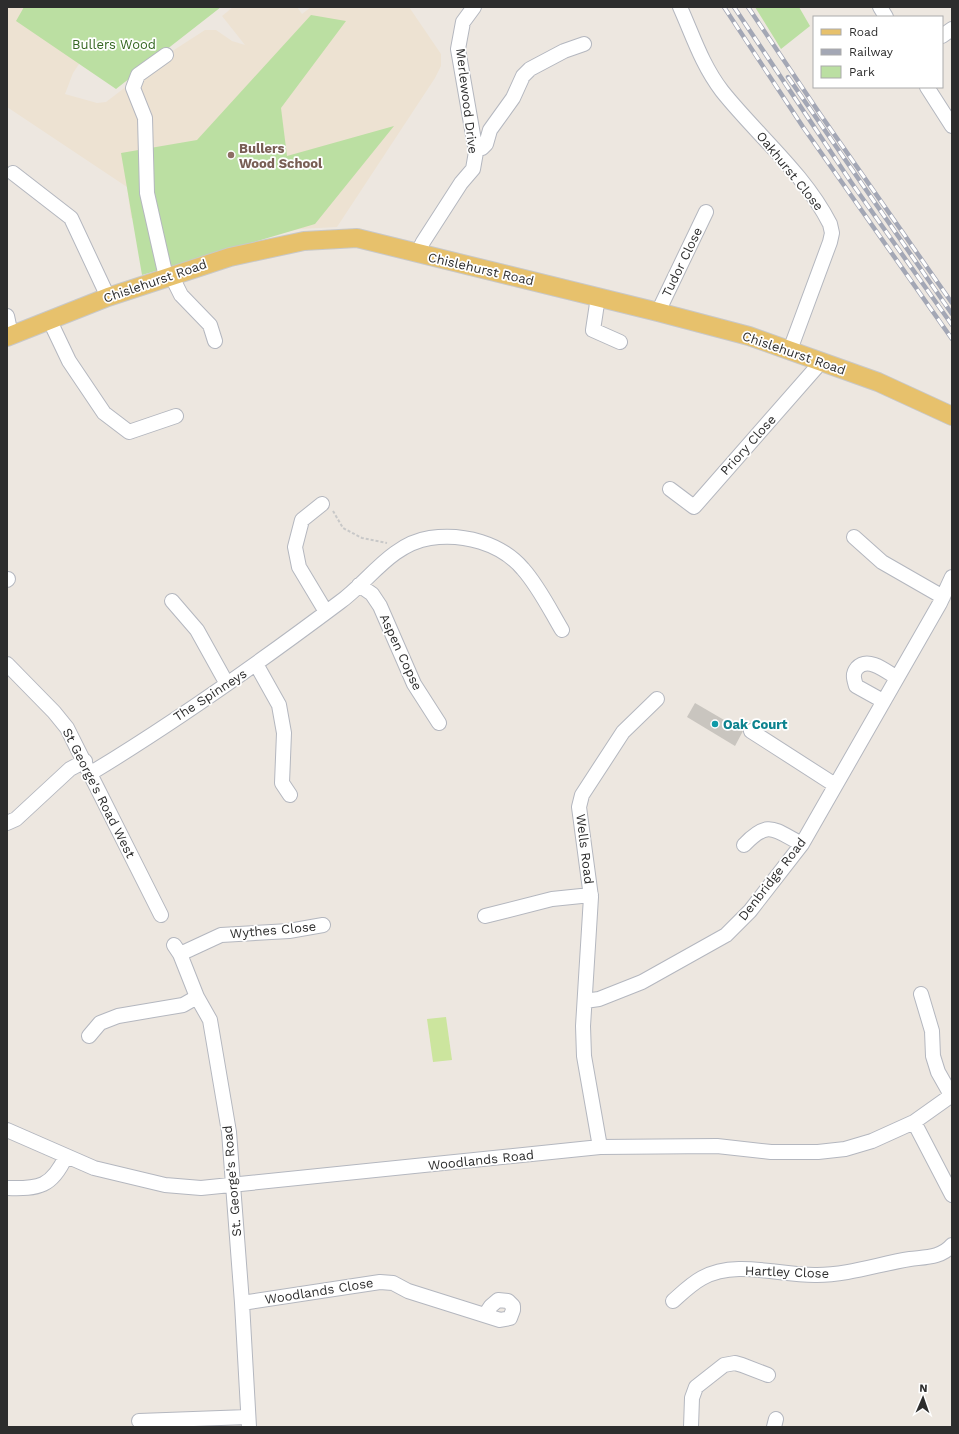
<svg xmlns="http://www.w3.org/2000/svg" width="959" height="1434" viewBox="0 0 959 1434" font-family="'Work Sans',sans-serif">
<style>
.education{fill:#ede2d2}
.green{fill:#bbdfa2}
.pitch{fill:#cce59e}
.building{fill:#c9c5bf}
.lines{fill:none;stroke-linecap:round;stroke-linejoin:round}
.minor-casing{stroke:#b4b7bf;stroke-width:16}
.major-casing{stroke:#c8c8c8;stroke-width:20}
.path{stroke:#c8c8c8;stroke-width:2;stroke-dasharray:3 2;stroke-linecap:butt}
.minor{stroke:#fff;stroke-width:14}
.major{stroke:#e7c16c;stroke-width:18}
.rail-casing{stroke:#a3a7b5;stroke-width:4.5}
.rail{stroke:#fff;stroke-width:3;stroke-dasharray:9;stroke-linecap:butt}
.education-dot{fill:#8d6e63;stroke:#fff;stroke-width:1.5}
.culture-dot{fill:#0f9aa8;stroke:#fff;stroke-width:1.5}
.labels{text-anchor:middle;dominant-baseline:central;stroke-width:3.5;stroke-linejoin:round;paint-order:stroke}
.park-label{font-size:13px;fill:#346621;stroke:#fff}
.street-label{font-size:13px;fill:#2d2d2d;stroke:#fff}
.education-label{font-size:13px;font-weight:bold;fill:#785e54;stroke:#fff;text-anchor:start}
.culture-label{font-size:13px;font-weight:bold;fill:#0d838f;stroke:#fff;text-anchor:start}
</style>
<rect width="100%" height="100%" fill="#ede7e0"/>
<!-- education -->
<path class="education" d="M 7,7 L 27,7 L 95,40 L 73,73 L 65,94 L 97,103 L 106,102 L 174,50 L 205,30 L 216,30 L 232,41 L 245,45 L 222,16 L 233,7 L 297,7 L 302,14 L 311,7 L 409,7 L 441,54 L 441,66 L 435,78 L 337,227 L 300,229 L 240,240 L 149,217 L 131,218 L 127,187 L 7,107 Z"/>
<!-- green -->
<path class="green" d="M 24,7 L 221,7 L 116,89 L 16,21 Z
M 755,7 L 799,7 L 810,26 L 781,49 Z
M 311,15 L 346,21 L 281,108 L 287,156 L 394,126 L 315,224 L 142,275 L 121,153 L 197,140 Z"/>
<!-- pitch -->
<path class="pitch" d="M 446,1017 L 452,1060 L 433,1062 L 427,1019 Z"/>
<!-- building -->
<path class="building" d="M 695,703 L 743,731 L 735,746 L 687,717 Z"/>
<g class="lines">
<defs>
<path id="minor" d="M 680,7 C 693,36 702,65 722,91 C 757,135 804,173 830,224 L 832,233 L 830,242 L 790,350
M 880,7 L 886,17
M 942,36 L 952,29
M 927,87 L 952,126
M 476,149 L 482,148 L 486,144 L 490,130 L 513,98 L 523,76 L 530,69 L 564,51 L 584,44
M 13,173 L 71,218 L 108,297
M 417,254 L 423,242 L 461,183 L 473,169 L 476,152 L 458,49 L 463,22 L 474,7
M 171,275 L 181,295 L 210,325 L 215,341
M 166,277 L 147,193 L 145,118 L 133,88 L 138,75 L 166,55
M 598,297 L 593,330 L 620,342
M 658,312 L 706,212
M 7,316 L 11,335
M 49,319 L 69,361 L 104,413 L 129,432 L 176,416
M 670,489 L 694,507 L 822,361
M 322,504 L 302,520 L 295,547 L 299,567 L 326,612
M 854,537 L 882,562 L 943,597
M 7,580 L 8,579
M 359,585 L 372,594 L 380,606 L 414,684 L 439,723
M 172,601 L 197,630 L 227,684
M 7,664 L 54,712 L 67,728 L 161,915
M 256,664 L 279,705 L 284,733 L 282,783 L 290,795
M 883,701 L 856,686 C 854,679 852,674 857,668 C 868,656 886,671 897,678
M 751,731 L 835,785
M 91,773 C 177,721 260,662 340,602 C 369,581 391,544 430,538 C 463,533 501,543 523,569 C 539,587 550,610 562,630
M 7,823 L 16,819 L 70,769 L 85,761
M 744,845 C 769,819 774,830 802,844
M 485,916 L 552,899 L 591,895
M 174,945 L 180,954 L 197,997 L 210,1020 L 229,1132 L 242,1303 L 249,1427
M 180,954 L 221,935 L 289,931 L 323,925
M 921,994 L 932,1031 L 933,1056 L 938,1072 L 951,1095
M 585,1001 L 599,999 L 642,982 L 726,935 L 750,911 L 802,844 L 940,603 L 952,577
M 89,1036 L 100,1023 L 118,1016 L 183,1005 L 197,997
M 914,1122 L 952,1195
M 7,1130 L 94,1168 L 165,1185 L 201,1188 L 600,1147 L 717,1146 L 771,1152 L 818,1152 L 845,1149 L 872,1141 L 914,1122 L 952,1095
M 600,1147 L 584,1056 L 583,1026 L 591,897 L 579,807 L 582,795 L 623,732 L 657,699
M 7,1188 C 39,1189 52,1187 66,1156
M 673,1301 C 682,1293 691,1284 702,1278 C 736,1259 780,1276 817,1275 C 848,1275 879,1264 910,1259 C 925,1257 941,1258 952,1245
M 242,1303 L 380,1282 L 393,1283 L 408,1291 L 500,1320 L 510,1318 L 513,1310 L 513,1306 L 508,1301 L 498,1300 L 491,1306 L 485,1315
M 139,1421 L 248,1417
M 691,1427 L 692,1398 L 696,1387 L 724,1365 L 735,1363 L 742,1365 L 768,1375
M 774,1427 L 776,1419"/>
<path id="major" d="M 7,337 L 108,297 L 230,257 L 304,241 L 357,238 L 658,312 L 749,336 L 878,382 L 952,416"/>
</defs>
<!-- minor casing -->
<use href="#minor" class="minor-casing"/>
<!-- major casing -->
<use href="#major" class="major-casing"/>
<!-- path -->
<path class="path" d="M 333,511 L 343,528 L 362,538 L 387,543"/>
<!-- minor -->
<use href="#minor" class="minor"/>
<!-- major -->
<use href="#major" class="major"/>
<defs>
<path id="rail" d="M 724,7 L 803,127 L 952,339
M 734,7 L 851,182 L 952,325
M 748,7 L 820,114 L 952,303
M 788,77 L 952,314"/>
</defs>
<!-- rail casing -->
<use href="#rail" class="rail-casing"/>
<!-- rail -->
<use href="#rail" class="rail"/>
</g>
<!-- markers -->
<circle class="education-dot" cx="231" cy="155" r="4"/>
<circle class="culture-dot" cx="715" cy="724" r="4"/>
<g class="labels">
<!-- park labels -->
<g class="park-label">
<text x="114" y="44">Bullers Wood</text>
</g>
<!-- street labels -->
<g class="street-label">
<text transform="translate(467 101) rotate(83)">Merlewood Drive</text>
<text transform="translate(790 171) rotate(51)">Oakhurst Close</text>
<text transform="translate(682 262) rotate(-64)">Tudor Close</text>
<text transform="translate(481 269) rotate(13)">Chislehurst Road</text>
<text transform="translate(155 281) rotate(-19)">Chislehurst Road</text>
<text transform="translate(794 353) rotate(19)">Chislehurst Road</text>
<text transform="translate(748 445) rotate(-48)">Priory Close</text>
<text transform="translate(401 652) rotate(65)">Aspen Copse</text>
<text transform="translate(210 695) rotate(-33)">The Spinneys</text>
<text transform="translate(99 793) rotate(63)">St George's Road West</text>
<text transform="translate(585 849) rotate(83)">Wells Road</text>
<text transform="translate(772 879) rotate(-52)">Denbridge Road</text>
<text transform="translate(273 930) rotate(-5)">Wythes Close</text>
<text transform="translate(481 1160) rotate(-6)">Woodlands Road</text>
<text transform="translate(232 1181) rotate(-95)">St. George's Road</text>
<text transform="translate(787 1272) rotate(2)">Hartley Close</text>
<text transform="translate(319 1291) rotate(-9)">Woodlands Close</text>
</g>
<!-- education labels -->
<g class="education-label">
<text x="239" y="148">Bullers<tspan x="239" dy="15">Wood School</tspan></text>
</g>
<!-- culture labels -->
<g class="culture-label">
<text x="723" y="724">Oak Court</text>
</g>
</g>
<!-- border -->
<rect width="959" height="1434" fill="none" stroke="#2d2d2d" stroke-width="16"/>
<!-- legend -->
<rect x="813" y="16" width="130" height="72" fill="#ffffff" stroke="#ababab"/>
<rect x="821" y="29" width="20" height="6" fill="#e7c16c" stroke="#ababab"/>
<text x="849" y="36" font-size="12" fill="#2d2d2d">Road</text>
<rect x="821" y="49" width="20" height="6" fill="#a3a7b5" stroke="#ababab"/>
<text x="849" y="56" font-size="12" fill="#2d2d2d">Railway</text>
<rect x="821" y="66" width="20" height="12" fill="#bbdfa2" stroke="#ababab"/>
<text x="849" y="76" font-size="12" fill="#2d2d2d">Park</text>
<!-- north arrow -->
<g transform="translate(923 1398) rotate(2)" stroke="#ffffff" stroke-width="3" paint-order="stroke">
<path d="M0-3L7 15L0 10L-7 15Z" fill="#2d2d2d"/>
<text y="-6" font-size="11" font-weight="bold" text-anchor="middle" fill="#2d2d2d">N</text>
</g>
</svg>
